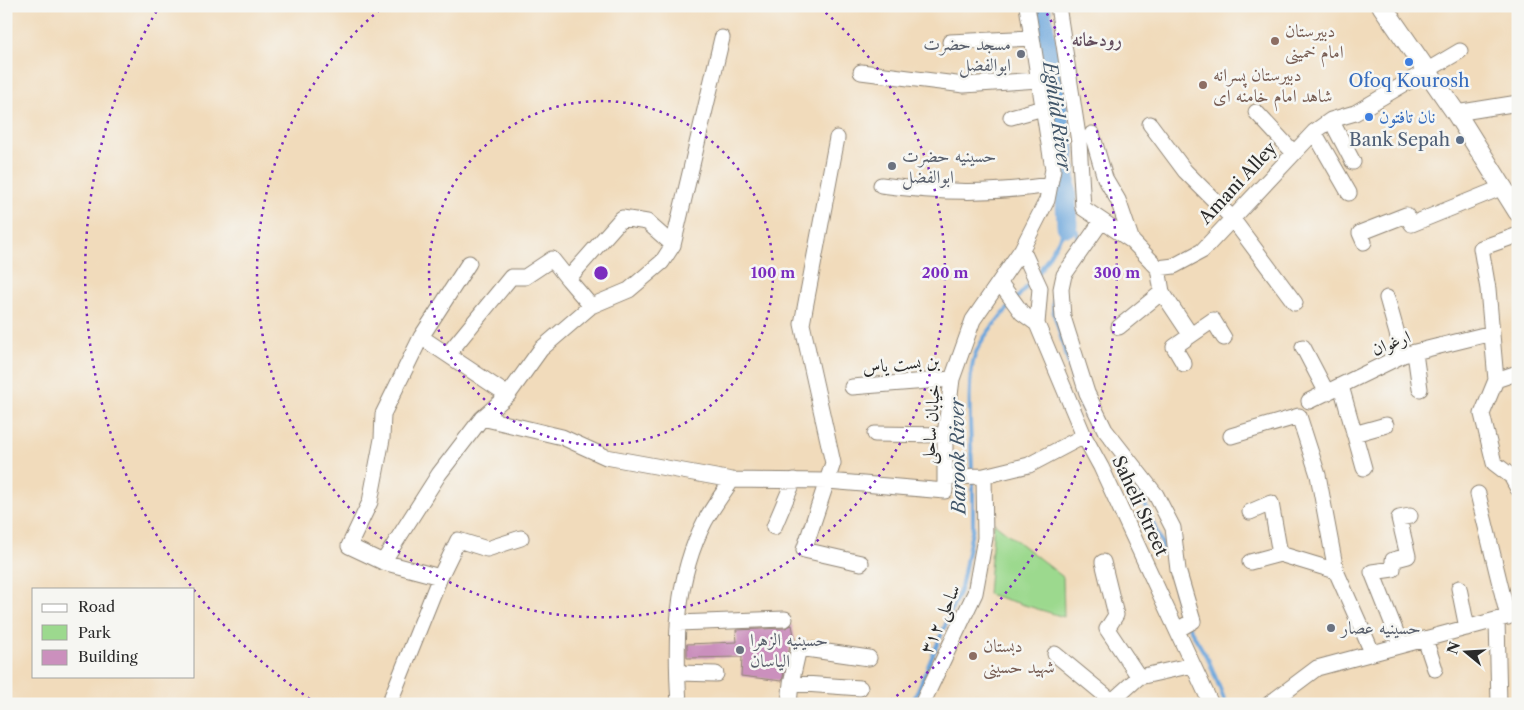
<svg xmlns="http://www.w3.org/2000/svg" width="1524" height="710" viewBox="0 0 1524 710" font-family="'Libre Caslon Text',Amiri,serif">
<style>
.green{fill:#9cd98e;stroke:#64825c}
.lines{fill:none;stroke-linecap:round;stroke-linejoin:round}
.stream{stroke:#6ca6dc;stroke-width:4}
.river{stroke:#6ca6dc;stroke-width:21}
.building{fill:#cb90bd}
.minor-casing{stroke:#8e8373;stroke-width:17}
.major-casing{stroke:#8e8373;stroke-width:21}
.minor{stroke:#fff;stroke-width:15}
.major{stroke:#fff;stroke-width:19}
.ring{fill:none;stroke:#7b2cbf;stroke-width:2.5;stroke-dasharray:2.5 5}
.education-dot{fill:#8d6e63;stroke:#f6f6f2;stroke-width:2}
.worship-dot{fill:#6b7280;stroke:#f6f6f2;stroke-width:2}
.shop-dot{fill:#3f7fe0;stroke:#f6f6f2;stroke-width:2}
.service-dot{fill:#5c6f8a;stroke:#f6f6f2;stroke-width:2}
.labels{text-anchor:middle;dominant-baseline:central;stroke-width:5;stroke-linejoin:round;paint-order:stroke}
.education-label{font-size:18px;fill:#785e54;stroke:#f6f6f2;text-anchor:start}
.worship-label{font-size:18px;fill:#5b616d;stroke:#f6f6f2;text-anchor:start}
.shop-label{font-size:18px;fill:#366cbe;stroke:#f6f6f2}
.service-label{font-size:18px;fill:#4e5e75;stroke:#f6f6f2;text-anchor:end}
.street-label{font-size:18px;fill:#2b2b2b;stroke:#f6f6f2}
.neighbourhood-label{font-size:19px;font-weight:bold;fill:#634e5e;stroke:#f6f6f2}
.water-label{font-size:19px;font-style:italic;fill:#425669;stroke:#f6f6f2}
.centre{fill:#7b2cbf;stroke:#f6f6f2;stroke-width:2.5}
.ring-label{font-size:15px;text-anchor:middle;font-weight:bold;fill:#7b2cbf;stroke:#f6f6f2;stroke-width:5;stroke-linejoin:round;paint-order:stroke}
</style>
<rect width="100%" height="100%" fill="#f6f6f2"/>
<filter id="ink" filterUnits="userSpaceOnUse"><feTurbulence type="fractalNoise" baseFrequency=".02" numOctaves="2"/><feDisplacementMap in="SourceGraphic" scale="10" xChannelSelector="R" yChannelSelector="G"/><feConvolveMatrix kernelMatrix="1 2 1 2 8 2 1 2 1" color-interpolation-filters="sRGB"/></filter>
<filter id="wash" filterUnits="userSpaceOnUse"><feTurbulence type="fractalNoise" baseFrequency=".0096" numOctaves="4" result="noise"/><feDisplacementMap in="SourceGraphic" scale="20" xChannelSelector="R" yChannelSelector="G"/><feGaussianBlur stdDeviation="1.12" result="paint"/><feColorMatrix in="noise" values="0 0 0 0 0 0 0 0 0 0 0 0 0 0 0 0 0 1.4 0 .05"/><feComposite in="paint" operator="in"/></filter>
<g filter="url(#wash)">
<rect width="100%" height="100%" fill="#f1dbbb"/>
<!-- green -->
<path class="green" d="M 994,523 L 1063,577 L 1064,617 L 988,594 Z"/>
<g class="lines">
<!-- stream -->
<path class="stream" d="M 1038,274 L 1067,226 L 1077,231 L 1078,242 L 1056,270 L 1055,285
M 1054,292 L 1053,310 L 1078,396 L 1086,417 L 1111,449
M 1017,298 L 1032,281
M 972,474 C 972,443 965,383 975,355 C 982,336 998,320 1011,305
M 1134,478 L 1170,563
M 1175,585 L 1179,606 L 1185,619
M 1189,627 L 1209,661 L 1226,704
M 912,704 L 961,588 L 973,526 L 973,481"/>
<!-- river -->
<path class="river" d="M 1040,6 L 1064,149 L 1067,226"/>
</g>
<g id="blocks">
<!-- building -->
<path class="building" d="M 792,625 L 795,640 L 790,646 L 782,681 L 741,676 L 742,657 L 687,658 L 687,644 L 737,642 L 736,630 L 785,628 Z"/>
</g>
</g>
<g filter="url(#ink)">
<use href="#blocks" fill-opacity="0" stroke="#8e8373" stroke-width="1"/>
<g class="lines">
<defs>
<path id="minor" d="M 1058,6 L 1079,142 L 1083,208 L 1132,241 L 1158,268 L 1174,266 L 1202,251 L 1314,132 L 1331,120 L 1355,113 L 1460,51
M 950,42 L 1032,38
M 861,72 L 964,85 L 1038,80
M 1256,112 L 1293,152
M 1456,113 L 1518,103
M 1011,117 L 1043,108
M 1331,120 L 1353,162
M 1150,124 L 1185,171 L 1231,217 L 1295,303
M 1314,132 L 1349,193
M 1092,134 L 1105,178 L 1118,200 L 1132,241
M 837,138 L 802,324 L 833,463 L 804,550 L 861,563
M 881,185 C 941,193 990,194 1050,185
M 1101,222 L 1064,275 L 1061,289 L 1063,317 L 1087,393 L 1105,430 L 1156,495 L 1173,528 L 1178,570 L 1193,621 L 1177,630
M 1518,235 L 1481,248 L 1488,289 L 1496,380 L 1482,414 L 1494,463 L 1511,476 L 1518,489
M 1364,242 L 1360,233 L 1406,215 L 1412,224 L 1503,187
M 1022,249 L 1040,288 L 1037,324
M 1000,283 L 1022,313 L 1037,324 L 1084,436 L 1101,467 L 1211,704
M 1162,292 L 1190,334
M 1387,298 L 1403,355
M 591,306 L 568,279 L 622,218 L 647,222 L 673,245
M 1119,327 L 1162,292 L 1158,268
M 421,337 L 508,395
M 1303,347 L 1327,393
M 1415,353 L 1420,389
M 448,354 L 511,277 L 525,277 L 552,259 L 568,279
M 1184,364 L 1174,347 L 1213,320 L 1224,338
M 1496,380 L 1517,373
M 1341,386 L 1364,468
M 852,387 L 952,379
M 1309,401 L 1403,355 L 1492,333
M 482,418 L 562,437 L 606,457 L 732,480 L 828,481 L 945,491 L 945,435 L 952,379 L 973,320 L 1022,249 L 1047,200 L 1053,169 L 1027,6
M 875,434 L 945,435
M 1354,434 L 1386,425
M 1231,436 L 1299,416 L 1318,475 L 1336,571 L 1372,652
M 946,477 L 984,476
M 1478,494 L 1508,617
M 1250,512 L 1271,503 L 1280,554
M 774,527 L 794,480
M 383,562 L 439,474 L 482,418 L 508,395 L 541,349 L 591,306 L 629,290 L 662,262 L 673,245 L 722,38
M 1103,562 L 1116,615 L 1107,629 L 1139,677 L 1193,665
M 1250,562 L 1280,554 L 1336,571
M 440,577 L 458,540 L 487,549 L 521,538
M 1459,588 L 1467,628
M 1497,620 L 1499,704
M 678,623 L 785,619
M 1425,639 L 1435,669
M 1401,645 L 1372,572 L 1393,569 L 1393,560 L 1408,556 L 1399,518 L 1410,516
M 1055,654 L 1112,701
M 678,673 L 716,674
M 791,683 L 860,688
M 389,704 L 440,577 L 383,562 L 349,546 L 370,502 L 382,439 L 383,414 L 421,337 L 469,263
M 679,704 C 675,641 675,578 705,521 C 713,507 723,493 732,480
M 789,704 L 791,683 L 799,648 L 869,658
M 922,704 L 975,593 L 985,538 L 984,476 L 1029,465 L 1084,436
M 1109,704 L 1139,677
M 1269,704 L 1317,668 L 1518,614"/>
<path id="major" d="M 1382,6 L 1456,113 L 1518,212"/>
</defs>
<!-- minor casing -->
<use href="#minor" class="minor-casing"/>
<!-- major casing -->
<use href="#major" class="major-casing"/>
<!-- minor -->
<use href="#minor" class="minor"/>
<!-- major -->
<use href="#major" class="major"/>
</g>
</g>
<!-- distance rings -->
<g class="ring">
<circle cx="601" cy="273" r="172"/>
<path d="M820 8A344 344 0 1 1 382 8"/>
<path d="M316 703A516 516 0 0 1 159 7M1043 7A516 516 0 0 1 886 703"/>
</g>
<!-- markers -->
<g class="education-dot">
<circle cx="1275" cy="41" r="5"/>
<circle cx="1203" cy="85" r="5"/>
<circle cx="973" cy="656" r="5"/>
</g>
<g class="worship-dot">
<circle cx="1021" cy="54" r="5"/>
<circle cx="892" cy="166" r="5"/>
<circle cx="1331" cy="628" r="5"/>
<circle cx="740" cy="650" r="5"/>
</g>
<g class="shop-dot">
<circle cx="1409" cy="62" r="5"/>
<circle cx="1369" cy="117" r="5"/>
</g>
<circle class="service-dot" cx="1460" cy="140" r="5"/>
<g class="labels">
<!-- education labels -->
<g class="education-label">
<text x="1285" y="31">دبیرستان<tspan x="1285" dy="21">امام خمینی</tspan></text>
<text x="1213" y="75">دبیرستان پسرانه<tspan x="1213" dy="21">شاهد امام خامنه ای</tspan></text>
<text x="983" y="646">دبستان<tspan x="983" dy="21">شهید حسینی</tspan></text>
</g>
<!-- worship labels -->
<g class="worship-label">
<text x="1011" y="44" text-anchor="end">مسجد حضرت<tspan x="1011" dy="21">ابوالفضل</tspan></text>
<text x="902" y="156">حسینیه حضرت<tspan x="902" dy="21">ابوالفضل</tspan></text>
<text x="1341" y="628">حسینیه عصار</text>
<text x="750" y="640">حسینیه الزهرا<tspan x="750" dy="21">الیاسان</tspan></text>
</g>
<!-- shop labels -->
<g class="shop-label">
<text x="1409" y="81">Ofoq Kourosh</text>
<text x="1379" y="117" text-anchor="start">نان تافتون</text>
</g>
<!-- service labels -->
<g class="service-label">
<text x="1450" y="140">Bank Sepah</text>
</g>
<!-- street labels -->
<g class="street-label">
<text transform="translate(1238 183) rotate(-47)">Amani Alley</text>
<text transform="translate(1391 343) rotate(-21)">ارغوان</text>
<text transform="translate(901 364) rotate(-5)">بن بست یاس</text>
<text transform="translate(931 424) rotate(-86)">خیابان ساحلی</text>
<text transform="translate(1140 506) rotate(65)">Saheli Street</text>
<text transform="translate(940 619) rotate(-66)">ساحلی ۳۱۲</text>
</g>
<!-- neighbourhood labels -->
<g class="neighbourhood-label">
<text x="1097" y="39">رودخانه</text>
</g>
<!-- water labels -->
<g class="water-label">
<text transform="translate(1057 116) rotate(82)">Eghlid River</text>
<text transform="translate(958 456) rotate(-91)">Barook River</text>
</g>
</g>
<circle cx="601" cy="273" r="8" class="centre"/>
<g class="ring-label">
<text x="773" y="278">100 m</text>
<text x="945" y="278">200 m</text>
<text x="1117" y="278">300 m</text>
</g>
<!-- margin -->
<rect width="1524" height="710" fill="none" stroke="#f6f6f2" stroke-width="25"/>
<!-- legend -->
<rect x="32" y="588" width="162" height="90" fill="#f6f6f2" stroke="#a5a5a2"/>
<rect x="42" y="604" width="25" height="8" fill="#ffffff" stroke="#a5a5a2"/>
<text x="78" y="612" font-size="15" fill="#2b2b2b">Road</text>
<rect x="42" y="625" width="25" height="15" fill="#9cd98e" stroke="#a5a5a2"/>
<text x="78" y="638" font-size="15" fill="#2b2b2b">Park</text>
<rect x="42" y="650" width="25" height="15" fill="#cb90bd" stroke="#a5a5a2"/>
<text x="78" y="662" font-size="15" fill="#2b2b2b">Building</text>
<!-- north arrow -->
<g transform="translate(1466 652) rotate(288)" stroke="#f6f6f2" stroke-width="4" paint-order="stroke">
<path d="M0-4L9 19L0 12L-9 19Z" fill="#2b2b2b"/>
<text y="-8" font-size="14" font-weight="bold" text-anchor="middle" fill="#2b2b2b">N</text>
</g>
</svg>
